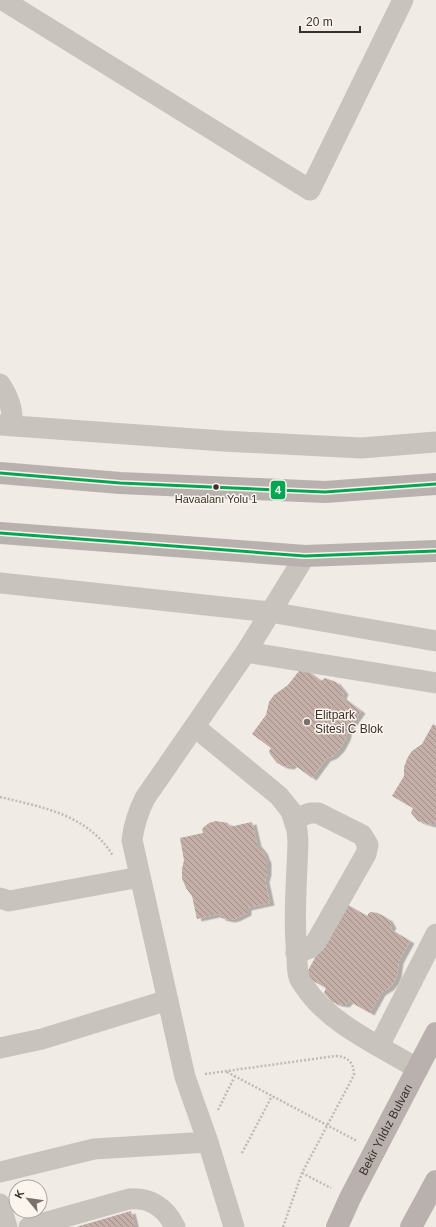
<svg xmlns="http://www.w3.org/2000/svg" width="436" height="1227" viewBox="0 0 436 1227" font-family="Helvetica,sans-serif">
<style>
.building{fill:url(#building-back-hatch);filter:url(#shadow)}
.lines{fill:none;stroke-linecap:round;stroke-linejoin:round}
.path{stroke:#c2bbb6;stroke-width:2.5;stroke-dasharray:2 2;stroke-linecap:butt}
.minor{stroke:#c9c3be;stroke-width:21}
.major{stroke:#b8b1ad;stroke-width:22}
.bus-1-casing{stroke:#fbf5ee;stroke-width:6}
.bus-1{stroke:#00a651;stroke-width:3}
.bus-dot{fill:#3b302b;stroke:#fbf5ee;stroke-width:1.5}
.poi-dot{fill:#7a716c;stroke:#fbf5ee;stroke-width:1.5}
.labels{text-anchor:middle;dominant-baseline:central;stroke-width:3;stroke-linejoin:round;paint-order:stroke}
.bus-label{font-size:11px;fill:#3b302b;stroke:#fbf5ee}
.poi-label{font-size:12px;fill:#3b302b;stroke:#fbf5ee;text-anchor:start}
.street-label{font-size:12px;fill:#3b302b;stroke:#fbf5ee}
.line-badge{stroke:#fbf5ee;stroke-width:1.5}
.badge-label{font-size:11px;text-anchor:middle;font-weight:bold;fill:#fff}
</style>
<defs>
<pattern id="building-back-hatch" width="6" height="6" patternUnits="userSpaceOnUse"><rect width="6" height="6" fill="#c3afa7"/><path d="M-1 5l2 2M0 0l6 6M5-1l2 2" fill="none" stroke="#a08f88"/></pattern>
<filter id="shadow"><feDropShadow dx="4.5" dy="2.5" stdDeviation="0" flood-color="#0004"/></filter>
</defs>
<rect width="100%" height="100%" fill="#f0ebe5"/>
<!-- building -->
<path class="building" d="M 302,667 L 321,681 L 325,678 L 336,682 L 344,692 L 342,697 L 361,711 L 348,730 L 346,738 L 340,749 L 333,756 L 326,759 L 312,778 L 293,764 L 290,767 L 283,766 L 277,763 L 270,754 L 269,751 L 271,748 L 252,734 L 266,715 L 269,702 L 274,695 L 288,685 Z
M 433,724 L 436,726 L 436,821 L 434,825 L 431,825 L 418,821 L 411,813 L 413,808 L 392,796 L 404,776 L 404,767 L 408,757 L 412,751 L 422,744 Z
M 216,821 L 228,823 L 229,827 L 252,822 L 257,844 L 263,851 L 267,861 L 267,873 L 265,880 L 270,903 L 247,908 L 247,913 L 235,919 L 230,920 L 221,918 L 220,914 L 197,919 L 192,896 L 186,888 L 182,878 L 182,869 L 184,860 L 180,838 L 203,833 L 202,829 L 204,827 L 209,823 Z
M 346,904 L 367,916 L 369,913 L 370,912 L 378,913 L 388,919 L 392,926 L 390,929 L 410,941 L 399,961 L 397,975 L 394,982 L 389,988 L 381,993 L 370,1013 L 349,1001 L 345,1005 L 338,1004 L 332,1002 L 324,993 L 326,988 L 305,976 L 316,956 L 316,952 Z
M 131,1211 L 135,1227 L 76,1227 Z"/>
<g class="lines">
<!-- path -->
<path class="path" d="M 0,797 C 42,807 89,815 113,856
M 227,1072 L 357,1141
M 205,1074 L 335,1056 C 347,1056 354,1062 354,1075 L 302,1173 L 283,1227
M 218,1110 L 235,1076
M 242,1153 L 272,1096
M 302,1173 L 331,1188"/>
<!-- minor -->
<path class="minor" d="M 3,0 L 310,190 L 403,0
M 0,384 C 10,399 12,409 13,426
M 0,425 L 223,441 L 361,448 L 436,442
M 0,583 L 270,612 L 436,641
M 246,652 L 436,683
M 195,727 L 279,796 L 291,811 L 297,830 L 298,841 C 297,879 293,918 297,956 C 297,963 297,971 299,977 C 300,981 303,984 305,987 C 328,1023 382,1047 418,1069
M 295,821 L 302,816 L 310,813 L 318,813 L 362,835 L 368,845 L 366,854 L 316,942 L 310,948 L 296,953
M 0,898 L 9,901 L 140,877
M 379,1046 L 436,934
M 0,1048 L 42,1039 L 168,1000
M 0,1172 L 94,1149 L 208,1142
M 0,1204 L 7,1227
M 29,1227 L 129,1199 C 150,1197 166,1208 175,1227
M 234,1227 L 208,1142 L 185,1077 L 132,840 C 134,824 138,812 145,798 L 246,652 L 305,556"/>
<!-- major -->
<g class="major">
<path d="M 0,473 L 120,483 L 325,492 L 436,484"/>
<path d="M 0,533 L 305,556 L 436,551"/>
<path id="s1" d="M 337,1227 L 350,1198 L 436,1033"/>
<path d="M 411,1227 L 436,1181"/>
</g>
<defs>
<path id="bus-1" d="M 0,473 L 120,483 L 325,492 L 436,484
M 0,533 L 305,556 L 436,551"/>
</defs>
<!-- bus-1 casing -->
<use href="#bus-1" class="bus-1-casing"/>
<!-- bus-1 -->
<use href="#bus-1" class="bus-1"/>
</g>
<!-- markers -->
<circle class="bus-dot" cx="216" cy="487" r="3.5"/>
<circle class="poi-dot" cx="307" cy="722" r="4"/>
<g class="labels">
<!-- bus labels -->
<g class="bus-label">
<text x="216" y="499">Havaalanı Yolu 1</text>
</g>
<!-- poi labels -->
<g class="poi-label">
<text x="315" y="715">Elitpark<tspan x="315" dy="14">Sitesi C Blok</tspan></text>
</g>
<!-- street labels -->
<g class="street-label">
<text stroke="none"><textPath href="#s1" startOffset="109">Bekir Yıldız Bulvarı</textPath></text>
</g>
</g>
<rect class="line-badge" x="270" y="480" width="16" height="20" rx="4" fill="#00a651"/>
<g class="badge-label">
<text x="278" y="494">4</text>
</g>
<!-- north arrow -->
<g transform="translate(28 1199) rotate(299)"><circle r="19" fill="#fbf5ee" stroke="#aea6a0"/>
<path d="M0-3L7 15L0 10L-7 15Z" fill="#7a716c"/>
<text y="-6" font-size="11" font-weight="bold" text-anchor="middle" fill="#3b302b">K</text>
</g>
<!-- scale -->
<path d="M300 26v6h60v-6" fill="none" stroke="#3b302b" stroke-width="2"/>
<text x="306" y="26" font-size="12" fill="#3b302b" stroke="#fbf5ee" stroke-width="3" paint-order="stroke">20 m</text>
</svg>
